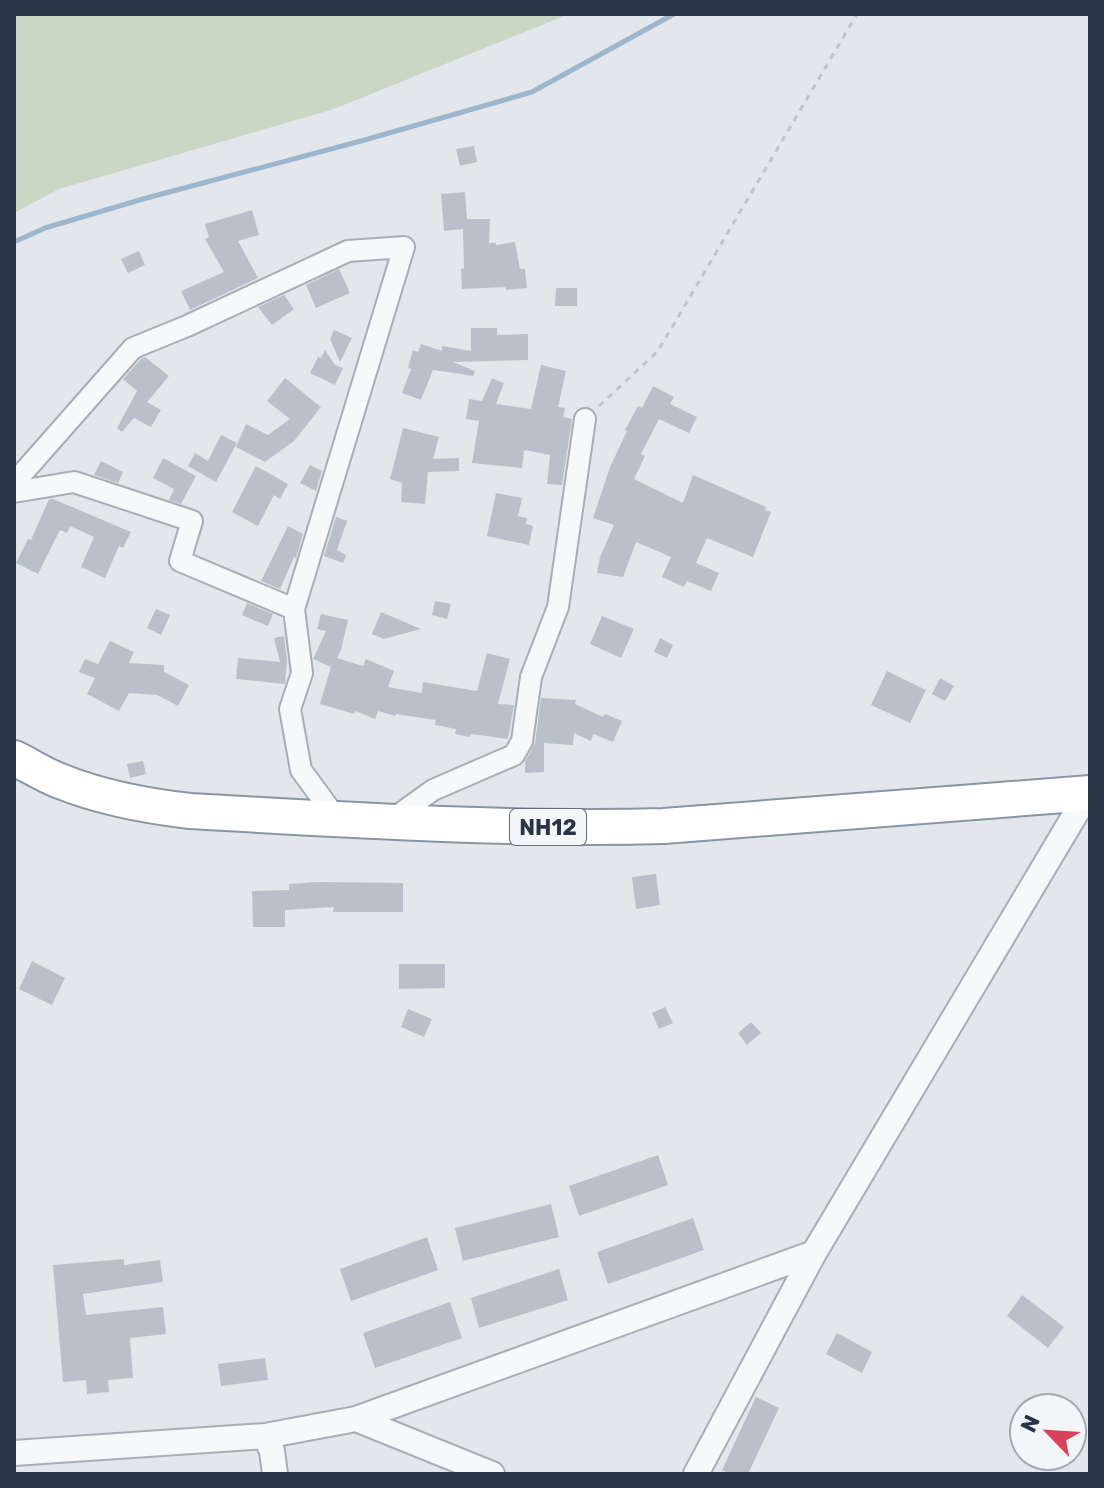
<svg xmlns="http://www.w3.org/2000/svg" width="1104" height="1488" viewBox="0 0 1104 1488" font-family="Rubik,sans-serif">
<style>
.green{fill:#c9d7c4}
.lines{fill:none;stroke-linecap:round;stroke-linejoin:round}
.stream{stroke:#9cb6ce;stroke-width:5}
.building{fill:#bac0ca}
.minor-casing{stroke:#a7aeb7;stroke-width:24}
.tertiary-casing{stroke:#a7aeb7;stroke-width:28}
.trunk-casing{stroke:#8994a4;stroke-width:38}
.path{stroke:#c1c5cb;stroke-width:3;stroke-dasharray:6 6;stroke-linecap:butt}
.minor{stroke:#f6f8fa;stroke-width:20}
.tertiary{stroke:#f6f8fa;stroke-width:24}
.trunk{stroke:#fff;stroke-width:34}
.labels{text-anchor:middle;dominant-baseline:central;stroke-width:6;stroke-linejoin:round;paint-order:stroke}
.shield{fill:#f3f6f9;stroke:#666f7c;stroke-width:2}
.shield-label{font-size:22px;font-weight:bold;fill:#293546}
</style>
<rect width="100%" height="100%" fill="#e3e7ec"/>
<!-- green -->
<path class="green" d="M 14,14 L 569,14 L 334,109 L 59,189 L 14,213 Z"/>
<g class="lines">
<!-- stream -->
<path class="stream" d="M 14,242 L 45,228 L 143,199 L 361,141 L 532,92 L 674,14"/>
</g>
<!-- building -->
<path class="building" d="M 474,146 L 477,162 L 460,166 L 456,149 Z
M 465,192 L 467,219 L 490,219 L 489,243 L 496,243 L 496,245 L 515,242 L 520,269 L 525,269 L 527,288 L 506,290 L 505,287 L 462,289 L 461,269 L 464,268 L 463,229 L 444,231 L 441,194 Z
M 252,210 L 259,235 L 238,241 L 258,278 L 190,310 L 181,291 L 224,272 L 205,239 L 209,237 L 205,224 Z
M 139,251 L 145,265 L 128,273 L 121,259 Z
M 339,269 L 350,293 L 316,308 L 306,285 Z
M 556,288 L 577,288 L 577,306 L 555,306 Z
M 284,295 L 294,309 L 272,325 L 258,307 Z
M 471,328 L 497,328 L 497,335 L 528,334 L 528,360 L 453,362 L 475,371 L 473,376 L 433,370 L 421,400 L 402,393 L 411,369 L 408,368 L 413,350 L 418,352 L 421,344 L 442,351 L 442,346 L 471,351 Z
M 334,330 L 352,338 L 340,362 L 330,339 Z
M 325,350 L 335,365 L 343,368 L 335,385 L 310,373 L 318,357 L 321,358 Z
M 145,357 L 169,376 L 147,402 L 161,410 L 151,427 L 134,418 L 122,432 L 117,428 L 137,391 L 123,379 L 141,359 Z
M 541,365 L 566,371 L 558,407 L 565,408 L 563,417 L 572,419 L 562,485 L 547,484 L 550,455 L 524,450 L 522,468 L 472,463 L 479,421 L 466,419 L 469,399 L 482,401 L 492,378 L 504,383 L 496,404 L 531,409 Z
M 285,378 L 321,407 L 294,441 L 265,462 L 236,447 L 246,424 L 268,435 L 290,419 L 267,401 Z
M 653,386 L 674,397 L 670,404 L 697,417 L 689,433 L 659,419 L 641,454 L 645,456 L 634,479 L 683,503 L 693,475 L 766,507 L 765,510 L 771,512 L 753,557 L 707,538 L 696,563 L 719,573 L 711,591 L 687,581 L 684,587 L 662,577 L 671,557 L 636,542 L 623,577 L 597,573 L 600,557 L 614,525 L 593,518 L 610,467 L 627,431 L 625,430 L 638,406 L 642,408 Z
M 403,428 L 439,437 L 433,459 L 459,458 L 459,471 L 428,472 L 425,504 L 401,502 L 402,483 L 390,479 Z
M 221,435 L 237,443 L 216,482 L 188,466 L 195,453 L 208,461 Z
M 163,458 L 196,476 L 181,504 L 169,500 L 174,489 L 153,478 Z
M 101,461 L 123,472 L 118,483 L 94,475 Z
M 310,465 L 322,471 L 316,491 L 300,483 Z
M 256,466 L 288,484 L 280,499 L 274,495 L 258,526 L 232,512 Z
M 496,493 L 522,498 L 518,516 L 527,518 L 526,524 L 533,526 L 529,545 L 487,536 Z
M 49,499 L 53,499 L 131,532 L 123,548 L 119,546 L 105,578 L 81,567 L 94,537 L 70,526 L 67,533 L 60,530 L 38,574 L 16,563 L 28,539 L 31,540 Z
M 336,517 L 347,521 L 337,550 L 346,555 L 343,563 L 324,556 Z
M 288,526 L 303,534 L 296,558 L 294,557 L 280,589 L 261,581 Z
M 435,601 L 451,604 L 447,619 L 432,615 Z
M 247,603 L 273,614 L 268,626 L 242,615 Z
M 156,609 L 170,615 L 161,635 L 147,628 Z
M 381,612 L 421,629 L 384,639 L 372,634 Z
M 321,614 L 348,620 L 341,650 L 337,658 L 363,666 L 366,659 L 394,671 L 388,687 L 422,693 L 423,682 L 477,691 L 487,653 L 510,659 L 498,704 L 514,705 L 508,739 L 471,734 L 470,737 L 455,734 L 456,729 L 435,725 L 436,720 L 396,714 L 395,716 L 378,711 L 375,719 L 355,711 L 354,714 L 320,704 L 331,667 L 313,659 L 326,631 L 317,629 Z
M 602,616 L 634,629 L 621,658 L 590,644 Z
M 284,636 L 287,660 L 285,684 L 236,679 L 238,658 L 280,662 L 274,638 Z
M 660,638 L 673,645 L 667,658 L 654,652 Z
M 110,641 L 134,652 L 129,663 L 164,665 L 164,672 L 189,685 L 178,706 L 157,695 L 129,693 L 119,711 L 87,694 L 95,678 L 79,672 L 85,659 L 98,664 Z
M 887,671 L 926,690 L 910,723 L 871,705 Z
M 940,678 L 954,686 L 945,701 L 932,694 Z
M 541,698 L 576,700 L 575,704 L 603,717 L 605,714 L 622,721 L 613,742 L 593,734 L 591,741 L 574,733 L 573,745 L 544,743 L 544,772 L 525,773 L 525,762 L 535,743 Z
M 143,761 L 146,774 L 130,778 L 127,764 Z
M 656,874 L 660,905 L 636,909 L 632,877 Z
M 317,882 L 403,883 L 403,912 L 333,912 L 334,907 L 285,910 L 285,927 L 253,927 L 252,891 L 289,890 L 289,884 Z
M 32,961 L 65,978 L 52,1005 L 19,989 Z
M 399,964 L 445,964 L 445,988 L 399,989 Z
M 665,1007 L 673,1023 L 659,1029 L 652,1013 Z
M 408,1009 L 432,1019 L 424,1037 L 401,1027 Z
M 751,1022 L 761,1033 L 747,1045 L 738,1033 Z
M 658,1155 L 668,1185 L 579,1216 L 569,1186 Z
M 551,1204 L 559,1237 L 463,1261 L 455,1228 Z
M 693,1218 L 704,1250 L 608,1284 L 597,1252 Z
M 427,1237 L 438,1270 L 351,1301 L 340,1269 Z
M 124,1259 L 124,1265 L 160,1260 L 163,1282 L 83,1294 L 86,1315 L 163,1307 L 166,1334 L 130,1338 L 133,1378 L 108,1380 L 109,1392 L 87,1394 L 86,1380 L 63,1382 L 53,1265 Z
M 559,1269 L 568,1300 L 479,1328 L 471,1298 Z
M 1022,1295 L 1064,1327 L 1048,1348 L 1007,1316 Z
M 450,1302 L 462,1338 L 375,1368 L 363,1333 Z
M 837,1333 L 872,1352 L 862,1373 L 826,1354 Z
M 265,1358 L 268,1380 L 221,1386 L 218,1364 Z
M 756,1397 L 779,1408 L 748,1474 L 730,1474 L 722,1470 Z"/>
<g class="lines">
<defs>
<path id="minor" d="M 14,483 L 133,348 L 187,326 L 348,251 L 404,247 L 294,609
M 14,492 L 74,482 L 192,521 L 180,561 L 294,609 L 302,673 L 290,709 L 301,770 L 337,819
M 390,821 L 433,790 L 514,755 L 522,741 L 531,677 L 558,607 L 585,419"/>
<path id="tertiary" d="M 356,1419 L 814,1253
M 265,1436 L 272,1451 L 275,1474
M 14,1453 L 265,1436 L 356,1419 L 492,1474
M 696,1474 L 814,1253 L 1088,793"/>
<path id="trunk" d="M 14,758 C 29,765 44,775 60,781 C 102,798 146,806 190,811 C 348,820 506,830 664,826 L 1090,793"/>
</defs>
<!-- minor casing -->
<use href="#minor" class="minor-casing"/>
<!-- tertiary casing -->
<use href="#tertiary" class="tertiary-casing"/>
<!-- trunk casing -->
<use href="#trunk" class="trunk-casing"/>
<!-- path -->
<path class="path" d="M 599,406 L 658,351 L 857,14"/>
<!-- minor -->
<use href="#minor" class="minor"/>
<!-- tertiary -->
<use href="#tertiary" class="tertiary"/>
<!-- trunk -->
<use href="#trunk" class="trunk"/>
</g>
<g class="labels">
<!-- shield labels -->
<rect class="shield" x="510" y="809" width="76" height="36" rx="6"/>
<g class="shield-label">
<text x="548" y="827">NH12</text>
</g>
</g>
<!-- border -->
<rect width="1104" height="1488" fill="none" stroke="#293546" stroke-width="32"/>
<!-- north arrow -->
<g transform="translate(1048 1432) rotate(295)"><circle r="38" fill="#f3f6f9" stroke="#a2a9b1" stroke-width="2"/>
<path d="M0-6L14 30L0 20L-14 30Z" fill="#d8425c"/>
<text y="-12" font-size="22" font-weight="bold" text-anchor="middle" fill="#293546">N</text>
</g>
</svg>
